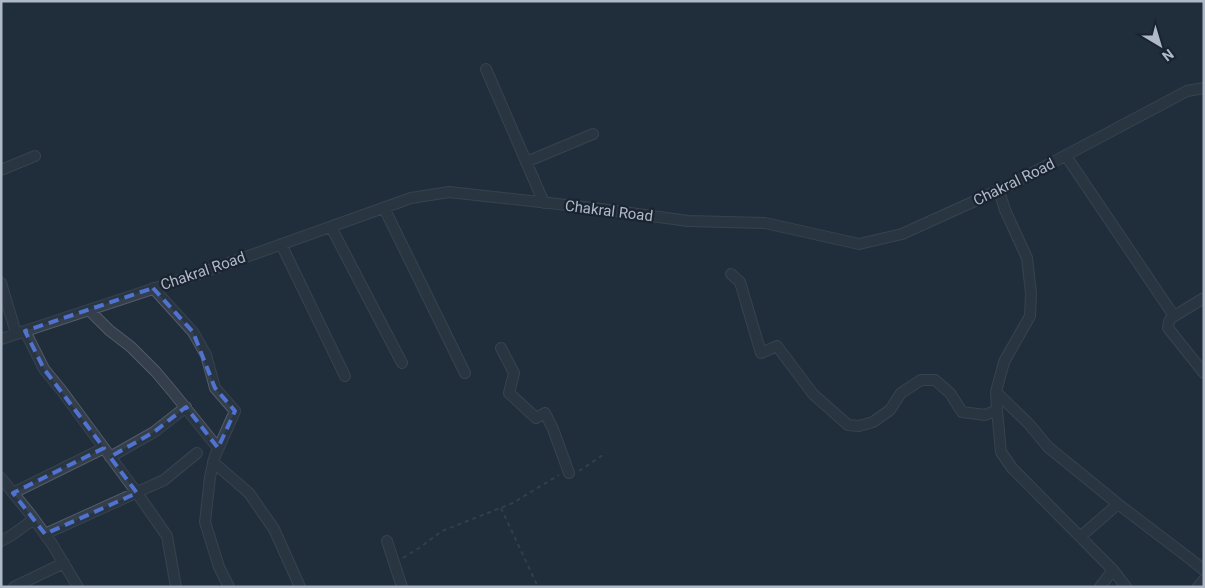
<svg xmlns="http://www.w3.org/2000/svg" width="1205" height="588" viewBox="0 0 1205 588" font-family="Roboto,sans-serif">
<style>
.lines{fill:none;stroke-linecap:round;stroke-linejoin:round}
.minor-casing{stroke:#525c69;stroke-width:12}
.path{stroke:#40575a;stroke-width:2;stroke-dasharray:4 4;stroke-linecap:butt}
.minor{stroke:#343f4b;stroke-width:10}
.marked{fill:none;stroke:#5073d2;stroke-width:4;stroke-dasharray:10 6;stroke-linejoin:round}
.labels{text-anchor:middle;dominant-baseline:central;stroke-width:4.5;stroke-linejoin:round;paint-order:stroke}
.street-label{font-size:15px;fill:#afb9c8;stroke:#1a2430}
</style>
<rect width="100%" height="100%" fill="#202d3b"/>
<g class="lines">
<defs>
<path id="minor" d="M 486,69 L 544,203
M 1066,156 L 1174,316
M 526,162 L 593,134
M 1,170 L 35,156
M 999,191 L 1005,210 L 1027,258 L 1031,293 L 1030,316 L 1004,362 L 996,392 L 997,410 L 1001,452 L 1012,468 L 1113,570 L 1126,587
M 384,208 L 465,373
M 331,227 L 402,363
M 281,244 L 345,376
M 731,274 L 740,282 L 761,353 L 777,346 L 813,394 L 848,425 L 859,426 L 873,422 L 890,410 L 901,393 L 921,380 L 935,380 L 950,393 L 962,412 L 985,415 L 997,410
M 1,283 L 16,333
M 153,288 L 193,332 L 206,355 L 215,388 L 235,411 L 215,456 L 210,477 L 205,522 L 219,567 L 229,587
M 1204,298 L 1171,318 L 1169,322 L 1168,328 L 1204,373
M 89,310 L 109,330 L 131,347 L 156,372 L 172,391 L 218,448
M 25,331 L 44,369 L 62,391 L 137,493 L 167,536 L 176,587
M 1,339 L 201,273 L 411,198 L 449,192 L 594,208 L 688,221 L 765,223 L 859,244 L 902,234 L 1008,186 L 1187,91 L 1204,88
M 501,348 L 514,373 L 509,393 L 536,418 L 545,413 L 553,429 L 569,473
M 996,392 L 1029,424 L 1048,447 L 1118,504 L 1189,558 L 1204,570
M 110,457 L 154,432 L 186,407
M 213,462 L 249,493 L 274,529 L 300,587
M 1,478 L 31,515 L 52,544 L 78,587
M 13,493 L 104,448
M 45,534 L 164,480 L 197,453
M 1080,537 L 1118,504
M 1,541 L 12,535 L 34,519
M 387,541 L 402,587
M 14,587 L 64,563
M 1100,587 L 1113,570
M 1198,587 L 1204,580"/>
</defs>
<!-- minor casing -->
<use href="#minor" class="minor-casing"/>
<!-- path -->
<path class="path" d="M 579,471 L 606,453
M 501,508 L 538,587
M 403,558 L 419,548 L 442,531 L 513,503 L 534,490 L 559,475"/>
<!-- minor -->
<use href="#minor" class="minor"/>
</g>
<!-- marked area -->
<path d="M0 0H1205V588H0ZM 153,288 L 193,332 L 215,388 L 235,411 L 218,448 L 186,407 L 154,432 L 110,457 L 137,493 L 45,534 L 13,493 L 104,448 L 44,369 L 25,331 Z" fill="#202d3b" fill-opacity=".55" fill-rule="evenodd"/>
<path class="marked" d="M 153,288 L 193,332 L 215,388 L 235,411 L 218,448 L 186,407 L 154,432 L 110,457 L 137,493 L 45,534 L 13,493 L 104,448 L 44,369 L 25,331 Z"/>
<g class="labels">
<!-- street labels -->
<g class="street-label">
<text transform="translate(1014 182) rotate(-26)">Chakral Road</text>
<text transform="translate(609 211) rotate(7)">Chakral Road</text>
<text transform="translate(203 271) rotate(-19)">Chakral Road</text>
</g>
</g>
<!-- border -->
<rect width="1205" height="588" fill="none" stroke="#afb9c8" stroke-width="5"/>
<!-- north arrow -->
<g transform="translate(1160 45) rotate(142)" stroke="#1a2430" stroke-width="4" paint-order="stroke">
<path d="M0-4L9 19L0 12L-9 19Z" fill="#afb9c8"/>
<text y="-8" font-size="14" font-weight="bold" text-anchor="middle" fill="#afb9c8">N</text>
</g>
</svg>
